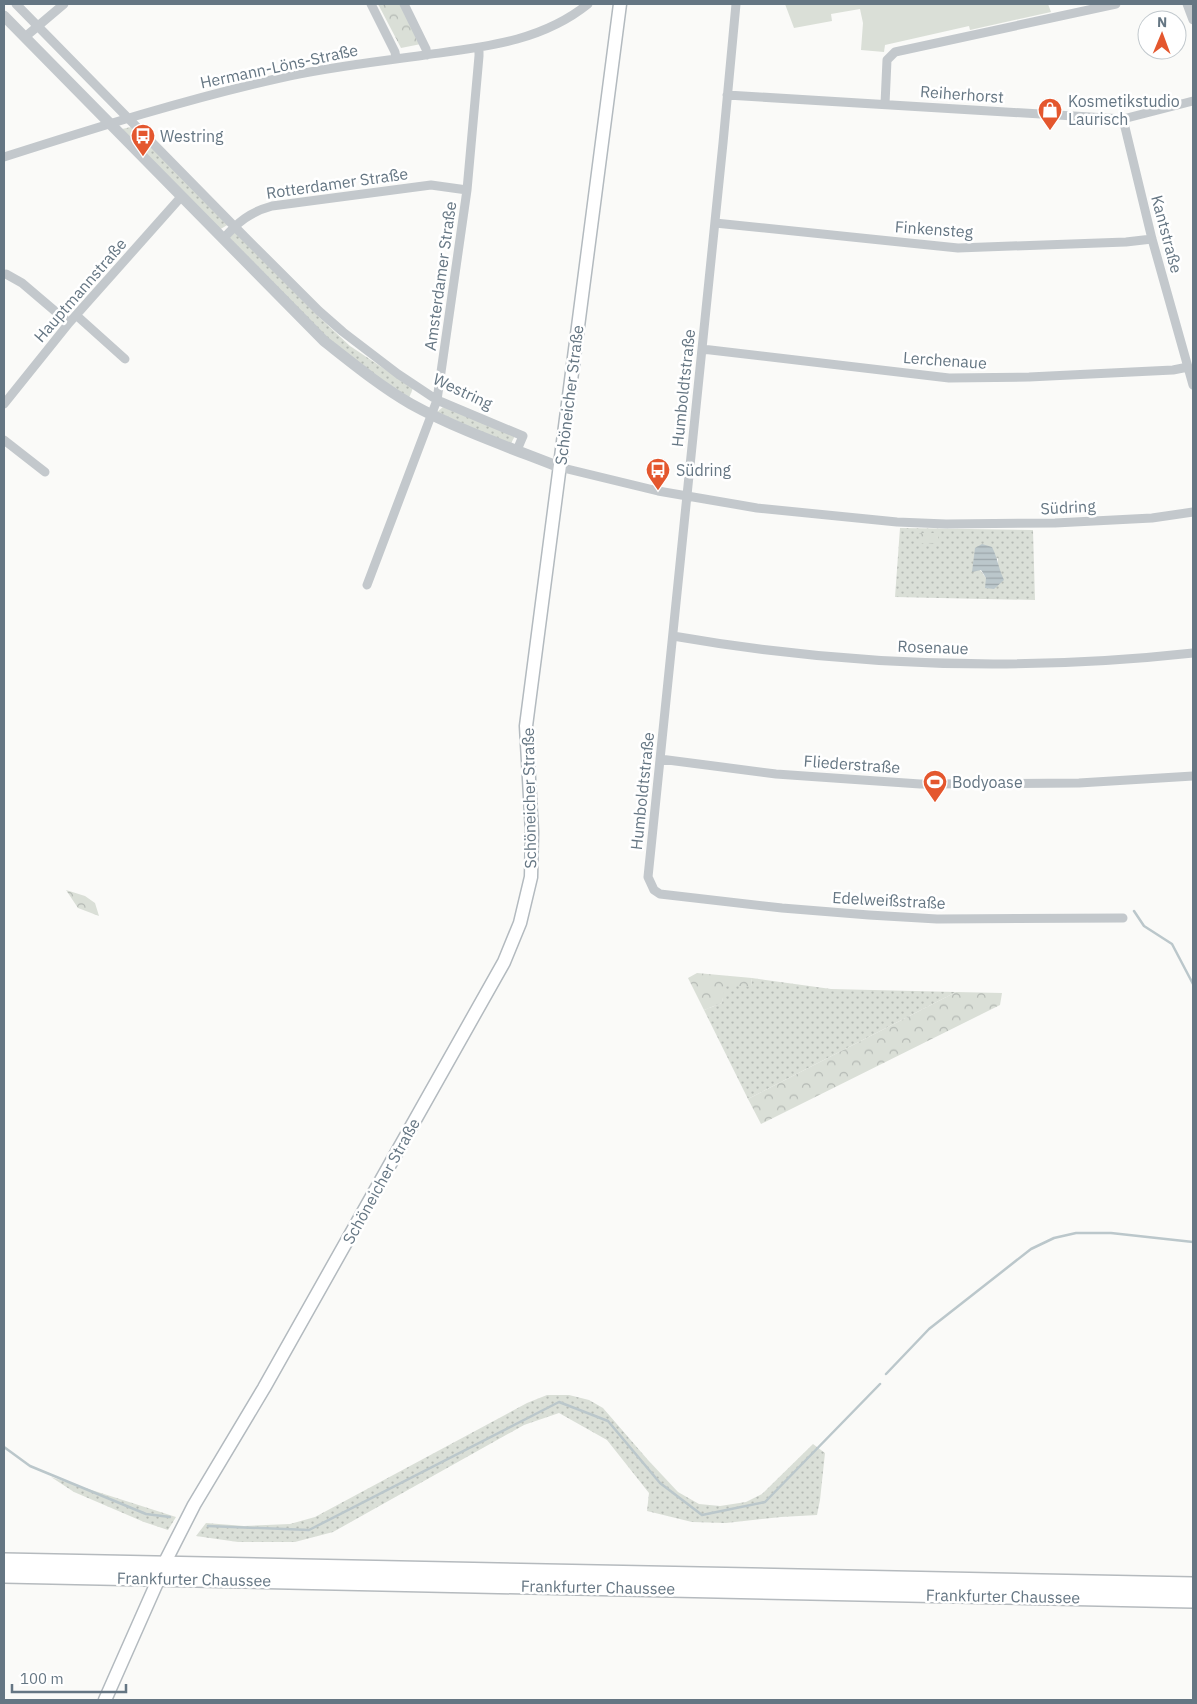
<svg xmlns="http://www.w3.org/2000/svg" width="1197" height="1704" viewBox="0 0 1197 1704" font-family="'IBM Plex Sans',sans-serif">
<style>
.grass{fill:url(#grass-dots);fill-rule:evenodd}
.forest{fill:url(#forest-crowns)}
.pitch{fill:#dadfd7}
.water{fill:url(#water-rules)}
.lines{fill:none;stroke-linecap:round;stroke-linejoin:round}
.stream{stroke:#bbc7cb;stroke-width:2.5}
.secondary-casing{stroke:#b3babf;stroke-width:15}
.primary-casing{stroke:#b5babe;stroke-width:18}
.minor{stroke:#c3c8cc;stroke-width:9}
.tertiary{stroke:#c3c8cc;stroke-width:11}
.secondary{stroke:#fff;stroke-width:12}
.primary{stroke:#fff;stroke-width:15}
.labels{text-anchor:middle;dominant-baseline:central;stroke-width:5;stroke-linejoin:round;paint-order:stroke}
.street-label{font-size:16px;fill:#657683;stroke:#fff}
.poi-label{font-size:16px;fill:#657683;stroke:#fff;text-anchor:start}
</style>
<defs>
<pattern id="grass-dots" width="8" height="8" patternUnits="userSpaceOnUse" patternTransform="scale(1.25)"><rect width="8" height="8" fill="#dadfd7"/><path d="M2 2h.1M6 6h.1" fill="none" stroke="#b4b9b4" stroke-width="1.8" stroke-linecap="round"/></pattern>
<pattern id="forest-crowns" width="20" height="18" patternUnits="userSpaceOnUse" patternTransform="scale(1.25)"><rect width="20" height="18" fill="#dadfd7"/><path d="M2 6a3 3 0 1 1 6 0M12 15a3 3 0 1 1 6 0" fill="none" stroke="#b4b9b4"/></pattern>
<pattern id="water-rules" width="6" height="5" patternUnits="userSpaceOnUse" patternTransform="scale(1.25)"><rect width="6" height="5" fill="#bbc7cb"/><path d="M0 2.5h6" fill="none" stroke="#9ca6aa"/></pattern>
</defs>
<rect width="100%" height="100%" fill="#fafaf8"/>
<!-- grass -->
<path class="grass" d="M 131,127 L 229,224 L 219,230 L 122,129 Z
M 235,231 L 318,316 L 350,346 L 413,388 L 409,398 L 343,354 L 228,238 Z
M 443,407 L 515,436 L 510,445 L 437,412 Z
M 900,528 L 1033,530 L 1035,600 L 895,597 ZM 998,558 L 998,568 L 986,578 L 980,570 Z
M 752,978 L 831,989 L 956,992 L 748,1099 L 704,1010 L 722,1003 L 724,986 L 751,986 Z
M 547,1395 L 569,1395 L 589,1400 L 603,1408 L 648,1460 L 678,1492 L 699,1504 L 720,1506 L 746,1502 L 762,1494 L 813,1444 L 825,1453 L 820,1500 L 817,1515 L 781,1517 L 726,1523 L 692,1522 L 647,1511 L 649,1493 L 607,1440 L 559,1413 L 524,1425 L 333,1532 L 295,1542 L 238,1542 L 196,1536 L 206,1523 L 244,1526 L 290,1524 L 315,1517 L 527,1403 Z
M 51,1477 L 176,1517 L 168,1530 L 144,1522 L 74,1492 Z"/>
<!-- forest -->
<path class="forest" d="M 378,4 L 401,4 L 421,44 L 401,48 Z
M 919,533 L 938,533 L 938,544 L 919,543 Z
M 66,890 L 85,896 L 95,903 L 99,916 L 78,908 Z
M 697,973 L 752,978 L 751,986 L 725,986 L 722,1003 L 704,1010 L 688,978 Z
M 956,992 L 1002,993 L 1000,1005 L 761,1124 L 748,1099 Z"/>
<!-- pitch -->
<path class="pitch" d="M 785,4 L 1048,4 L 1051,12 L 970,30 L 969,26 L 885,45 L 884,52 L 861,50 L 863,23 L 860,9 L 831,14 L 832,21 L 794,28 Z"/>
<!-- water -->
<path class="water" d="M 982,544 L 992,547 C 998,559 998,567 1004,580 L 994,589 L 985,588 L 986,578 L 981,570 L 972,572 L 975,548 Z"/>
<g class="lines">
<!-- stream -->
<path class="stream" d="M 1134,911 L 1144,926 L 1172,944 L 1193,984
M 886,1374 L 929,1329 L 1031,1249 L 1054,1238 L 1076,1233 L 1111,1233 L 1193,1242
M 4,1447 L 30,1466 L 146,1514 L 170,1517
M 208,1526 L 309,1530 L 559,1402 L 608,1421 L 660,1483 L 702,1515 L 765,1502 L 880,1384"/>
<defs>
<path id="secondary" d="M 105,1700 L 159,1578 L 164,1564 L 194,1505 L 264,1388 L 504,962 L 520,923 L 531,877 L 532,832 L 526,726 L 620,4"/>
<path id="primary" d="M 4,1561 L 1193,1585
M 4,1575 L 1193,1600"/>
</defs>
<!-- secondary casing -->
<use href="#secondary" class="secondary-casing"/>
<!-- primary casing -->
<use href="#primary" class="primary-casing"/>
<!-- minor -->
<path class="minor" d="M 16,4 L 234,226 L 319,311 L 343,332 L 398,374 L 437,400 L 523,436 L 517,450
M 371,4 L 395,52 L 396,59
M 404,4 L 426,49 L 427,55
M 736,4 L 723,143 L 648,877 L 654,890 L 660,894 L 782,908 L 869,915 L 937,919 L 1123,918
M 1187,4 L 1193,20
M 25,37 L 64,4
M 727,95 L 1123,119 L 1193,101
M 885,104 L 887,60 L 895,52 L 1116,4
M 1123,119 L 1152,239 L 1193,385
M 4,157 C 95,128 186,99 280,78 C 328,67 376,62 425,55 C 483,47 541,42 588,4
M 715,223 L 958,248 L 1126,242 L 1152,239
M 223,239 C 238,222 250,212 272,206 L 431,185 L 467,190
M 6,274 L 22,283 L 69,323
M 76,315 L 125,359
M 702,349 L 949,378 L 1029,377 L 1173,370 L 1188,367
M 4,404 L 69,323 L 181,197
M 4,440 L 45,472
M 559,467 L 658,491 L 757,508 L 897,522 L 946,524 L 1055,523 L 1152,518 L 1193,512
M 367,585 L 437,400 L 467,190 L 479,56 L 479,48
M 673,636 C 845,666 1020,672 1193,653
M 660,759 L 776,774 L 920,784 L 1079,783 L 1193,776"/>
<!-- tertiary -->
<path class="tertiary" d="M 4,16 L 324,341 C 352,363 380,386 411,404 C 456,429 511,448 559,467"/>
<!-- secondary -->
<use href="#secondary" class="secondary"/>
<!-- primary -->
<use href="#primary" class="primary"/>
</g>
<!-- icons -->
<defs>
<symbol id="shop-pin" viewBox="-11 -11 22 30"><path d="M0 17L-7.5 6A9.5 9.5 0 1 1 7.5 6Z" fill="#e4572e" stroke="#fff"/><path d="M-5-2.5h2.3a2.7 3.5 0 0 1 5.4 0H5L5.5 6h-11ZM-1.5-2.5h3a1.5 2.3 0 0 0-3 0Z" fill="#fff"/></symbol>
<symbol id="bus-pin" viewBox="-11 -11 22 30"><path d="M0 17L-7.5 6A9.5 9.5 0 1 1 7.5 6Z" fill="#e4572e" stroke="#fff"/><path d="M-5-6H5V4H4V6H2V4H-2V6H-4V4H-5ZM-3.5-4V0h7V-4ZM-3.5 1.2v1.5H-2V1.2ZM2 1.2v1.5H3.5V1.2Z" fill="#fff"/></symbol>
<symbol id="stadium-pin" viewBox="-11 -11 22 30"><path d="M0 17L-7.5 6A9.5 9.5 0 1 1 7.5 6Z" fill="#e4572e" stroke="#fff"/><path d="M0-5a6.5 5 0 1 0 0 10a6.5 5 0 1 0 0-10ZM-3.5-1.8h7v3.6h-7Z" fill="#fff"/></symbol>
</defs>
<g fill-rule="evenodd">
<use href="#shop-pin" x="1036" y="96" width="28" height="38"/>
<use href="#bus-pin" x="129" y="122" width="28" height="38"/>
<use href="#bus-pin" x="644" y="456" width="28" height="38"/>
<use href="#stadium-pin" x="921" y="768" width="28" height="38"/>
</g>
<g class="labels">
<!-- street labels -->
<g class="street-label">
<text transform="translate(279 66) rotate(-12)">Hermann-Löns-Straße</text>
<text transform="translate(962 94) rotate(4)">Reiherhorst</text>
<text transform="translate(337 183) rotate(-8)">Rotterdamer Straße</text>
<text transform="translate(934 229) rotate(4)">Finkensteg</text>
<text transform="translate(1167 234) rotate(75)">Kantstraße</text>
<text transform="translate(440 276) rotate(-82)">Amsterdamer Straße</text>
<text transform="translate(80 290) rotate(-49)">Hauptmannstraße</text>
<text transform="translate(945 360) rotate(4)">Lerchenaue</text>
<text transform="translate(683 388) rotate(-84)">Humboldtstraße</text>
<text transform="translate(463 391) rotate(25)">Westring</text>
<text transform="translate(569 395) rotate(-83)">Schöneicher Straße</text>
<text transform="translate(1068 507) rotate(-3)">Südring</text>
<text transform="translate(933 647) rotate(2)">Rosenaue</text>
<text transform="translate(852 764) rotate(4)">Fliederstraße</text>
<text transform="translate(642 791) rotate(-84)">Humboldtstraße</text>
<text transform="translate(529 798) rotate(-91)">Schöneicher Straße</text>
<text transform="translate(889 900) rotate(3)">Edelweißstraße</text>
<text transform="translate(381 1181) rotate(-61)">Schöneicher Straße</text>
<text transform="translate(194 1579) rotate(1)">Frankfurter Chaussee</text>
<text transform="translate(598 1587) rotate(1)">Frankfurter Chaussee</text>
<text transform="translate(1003 1596) rotate(1)">Frankfurter Chaussee</text>
</g>
<!-- poi labels -->
<g class="poi-label">
<text x="1068" y="101">Kosmetikstudio<tspan x="1068" dy="18">Laurisch</tspan></text>
<text x="160" y="136">Westring</text>
<text x="676" y="470">Südring</text>
<text x="952" y="782">Bodyoase</text>
</g>
</g>
<!-- border -->
<rect width="1197" height="1704" fill="none" stroke="#657683" stroke-width="10"/>
<!-- north arrow -->
<g transform="translate(1162 35) rotate(1)"><circle r="24" fill="#ffffff" stroke="#c1c8cd"/>
<path d="M0-4L9 19L0 12L-9 19Z" fill="#e4572e"/>
<text y="-8" font-size="14" font-weight="bold" text-anchor="middle" fill="#657683">N</text>
</g>
<!-- scale -->
<path d="M12 1684v8h114v-8" fill="none" stroke="#657683" stroke-width="2.5"/>
<text x="20" y="1684" font-size="15" fill="#657683" stroke="#ffffff" stroke-width="4" paint-order="stroke">100 m</text>
</svg>
